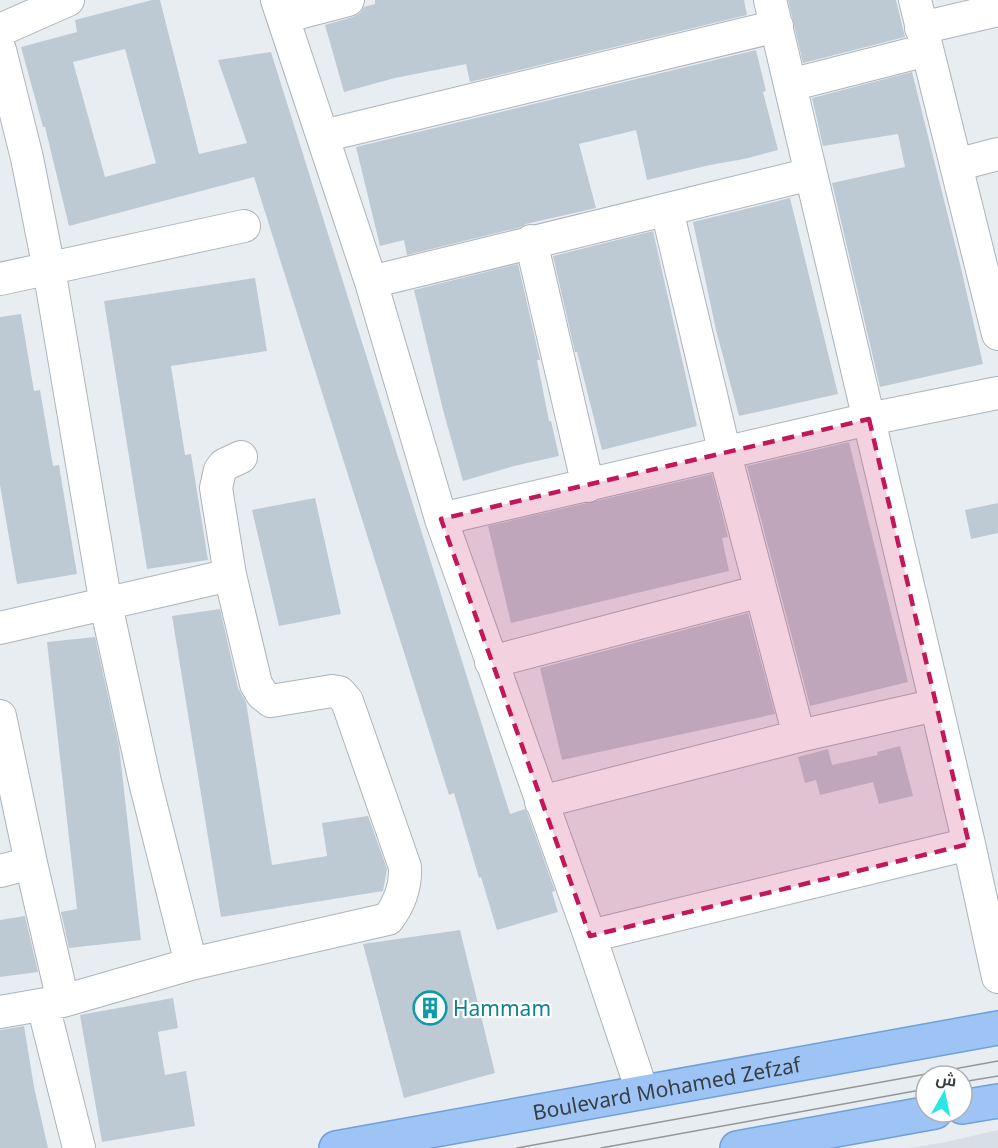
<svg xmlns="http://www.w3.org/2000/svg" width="998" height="1148" viewBox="0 0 998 1148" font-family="'Noto Sans',Cairo,sans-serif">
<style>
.residential{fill:#d7dee6}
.building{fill:#becad3;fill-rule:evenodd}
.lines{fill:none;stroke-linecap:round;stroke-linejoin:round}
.street-casing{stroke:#abb4bd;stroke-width:34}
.primary-casing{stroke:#709fd9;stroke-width:36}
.street{stroke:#fff;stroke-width:32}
.primary{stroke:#9ec4f5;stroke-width:33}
.tram{stroke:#969696;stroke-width:1.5}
.marked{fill:#c2185b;fill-opacity:0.2;stroke:#c2185b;stroke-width:4.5;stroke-dasharray:12 8;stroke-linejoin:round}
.labels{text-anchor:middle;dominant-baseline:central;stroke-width:4.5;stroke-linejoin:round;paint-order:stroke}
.culture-label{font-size:21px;fill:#0d838f;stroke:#fff;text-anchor:start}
.street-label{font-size:21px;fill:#373f45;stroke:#fff}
</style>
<rect width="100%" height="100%" fill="#e8edf2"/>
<!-- residential -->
<path class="residential" d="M 998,1130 L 998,1148 L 909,1148 L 946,1142 Z"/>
<!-- building -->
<path class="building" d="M 152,0 L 160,0 L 199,154 L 247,143 L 218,60 L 271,52 L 510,814 L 525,809 L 527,812 L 555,891 L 552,892 L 558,912 L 497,930 L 481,877 L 479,878 L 454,793 L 449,795 L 254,177 L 69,226 L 45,127 L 43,127 L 21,47 L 77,32 L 75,20 ZM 125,49 L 156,163 L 105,177 L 73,62 Z
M 375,0 L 744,0 L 747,15 L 470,82 L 466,64 L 395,78 L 344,92 L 325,25 L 353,17 L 360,13 L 364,7 L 375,4 Z
M 788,0 L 896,0 L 905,37 L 803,63 Z
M 756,50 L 766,91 L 763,92 L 778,150 L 744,159 L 710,165 L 647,180 L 636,130 L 579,144 L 596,208 L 526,224 L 521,227 L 407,255 L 404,240 L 380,246 L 356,147 Z
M 912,72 L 961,268 L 983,364 L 880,387 L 832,183 L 905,167 L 898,134 L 823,146 L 812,98 Z
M 790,198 L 838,394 L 739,416 L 716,330 L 693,222 Z
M 653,231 L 697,426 L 602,450 L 577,352 L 575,352 L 553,256 Z
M 518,264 L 540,360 L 537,360 L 549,421 L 551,421 L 559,456 L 514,466 L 463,481 L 443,410 L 414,290 Z
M 255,278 L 267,351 L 171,366 L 185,455 L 191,454 L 208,560 L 147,569 L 104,301 Z
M 21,314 L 34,391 L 40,390 L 53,466 L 59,465 L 77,574 L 17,584 L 0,485 L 0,317 Z
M 849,442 L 908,682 L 810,706 L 747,466 Z
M 712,474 L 728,537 L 722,538 L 729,571 L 511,623 L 488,526 Z
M 315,498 L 341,614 L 279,626 L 252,510 Z
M 998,503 L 998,533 L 971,539 L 965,510 Z
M 220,609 L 238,688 L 246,702 L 272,865 L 327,856 L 322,823 L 368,816 L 387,869 L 383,891 L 221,917 L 172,616 Z
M 748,613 L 775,714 L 562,760 L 540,668 Z
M 95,637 L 119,746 L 141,940 L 69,948 L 61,912 L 77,909 L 47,642 Z
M 900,746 L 913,796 L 879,804 L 873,782 L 820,795 L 816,780 L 805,783 L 798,757 L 828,749 L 832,765 L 878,755 L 877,752 Z
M 25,916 L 38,972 L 0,977 L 0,920 Z
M 460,930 L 495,1073 L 404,1098 L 363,944 Z
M 173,998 L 178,1028 L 158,1032 L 165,1075 L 186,1071 L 195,1126 L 102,1142 L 80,1015 Z
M 24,1026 L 34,1087 L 48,1148 L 0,1148 L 0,1030 Z"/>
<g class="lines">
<defs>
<path id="street" d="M 277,0 L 371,282 L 441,519 L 590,936 L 642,1091
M 770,0 L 969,844 L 998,977
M 915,0 L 998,334
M 283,17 L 348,0
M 921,28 L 998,10
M 0,30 L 68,0
M 0,50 L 27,158 L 49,269 L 106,605 L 145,782 L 191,964
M 790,85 L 927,50
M 323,136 L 777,26
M 956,165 L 998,154
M 667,210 L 725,454 L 799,736
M 531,241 L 588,486
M 0,279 L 244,226
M 371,282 L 811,174
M 441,519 L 869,419 L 998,393
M 0,628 L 230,575
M 491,662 L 761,591
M 0,716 L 31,863 L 63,1001
M 541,802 L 799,736 L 936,705
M 0,871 L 31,863
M 590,936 L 969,844
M 43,1005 L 79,1148
M 0,1012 L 63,1001 L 191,964 L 388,919 C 400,903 406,887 405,867 L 347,701 L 339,692 L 332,691 L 271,701 L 262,694 L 256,684 L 230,575 L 216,488 L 220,470 L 224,465 L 241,457"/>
<g id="primary">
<path d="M 962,1107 L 998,1101"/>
<path id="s1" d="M 336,1148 L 998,1028"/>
<path d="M 737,1148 L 935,1112"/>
</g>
</defs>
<!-- street casing -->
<use href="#street" class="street-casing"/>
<!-- primary casing -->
<use href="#primary" class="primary-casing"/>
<!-- street -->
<use href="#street" class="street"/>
<!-- primary -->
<use href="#primary" class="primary"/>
<!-- tram -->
<path class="tram" d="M 962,1082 L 998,1076
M 517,1148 L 998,1061
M 601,1148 L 926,1089"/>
</g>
<!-- marked area -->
<path class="marked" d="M 869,419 L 969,844 L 590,936 L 441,519 Z"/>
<!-- icons -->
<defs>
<symbol id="building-ring" viewBox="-11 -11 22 22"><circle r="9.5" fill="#fff" stroke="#0f9aa8" stroke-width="1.5"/><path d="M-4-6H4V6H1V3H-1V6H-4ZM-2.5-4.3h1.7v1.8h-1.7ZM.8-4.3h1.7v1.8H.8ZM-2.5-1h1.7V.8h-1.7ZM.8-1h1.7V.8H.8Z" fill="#0f9aa8"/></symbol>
</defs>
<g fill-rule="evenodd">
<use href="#building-ring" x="411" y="989" width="38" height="38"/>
</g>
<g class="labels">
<!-- culture labels -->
<g class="culture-label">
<text x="453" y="1008">Hammam</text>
</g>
<!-- street labels -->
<g class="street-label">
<text stroke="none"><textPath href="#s1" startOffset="336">Boulevard Mohamed Zefzaf</textPath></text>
</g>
</g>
<!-- north arrow -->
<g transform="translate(944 1094) rotate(9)"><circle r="28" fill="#ffffff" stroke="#afb2b5" stroke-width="1.5"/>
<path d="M0-4.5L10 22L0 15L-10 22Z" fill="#2be6e6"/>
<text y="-9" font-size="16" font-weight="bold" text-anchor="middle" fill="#373f45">ش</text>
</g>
</svg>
